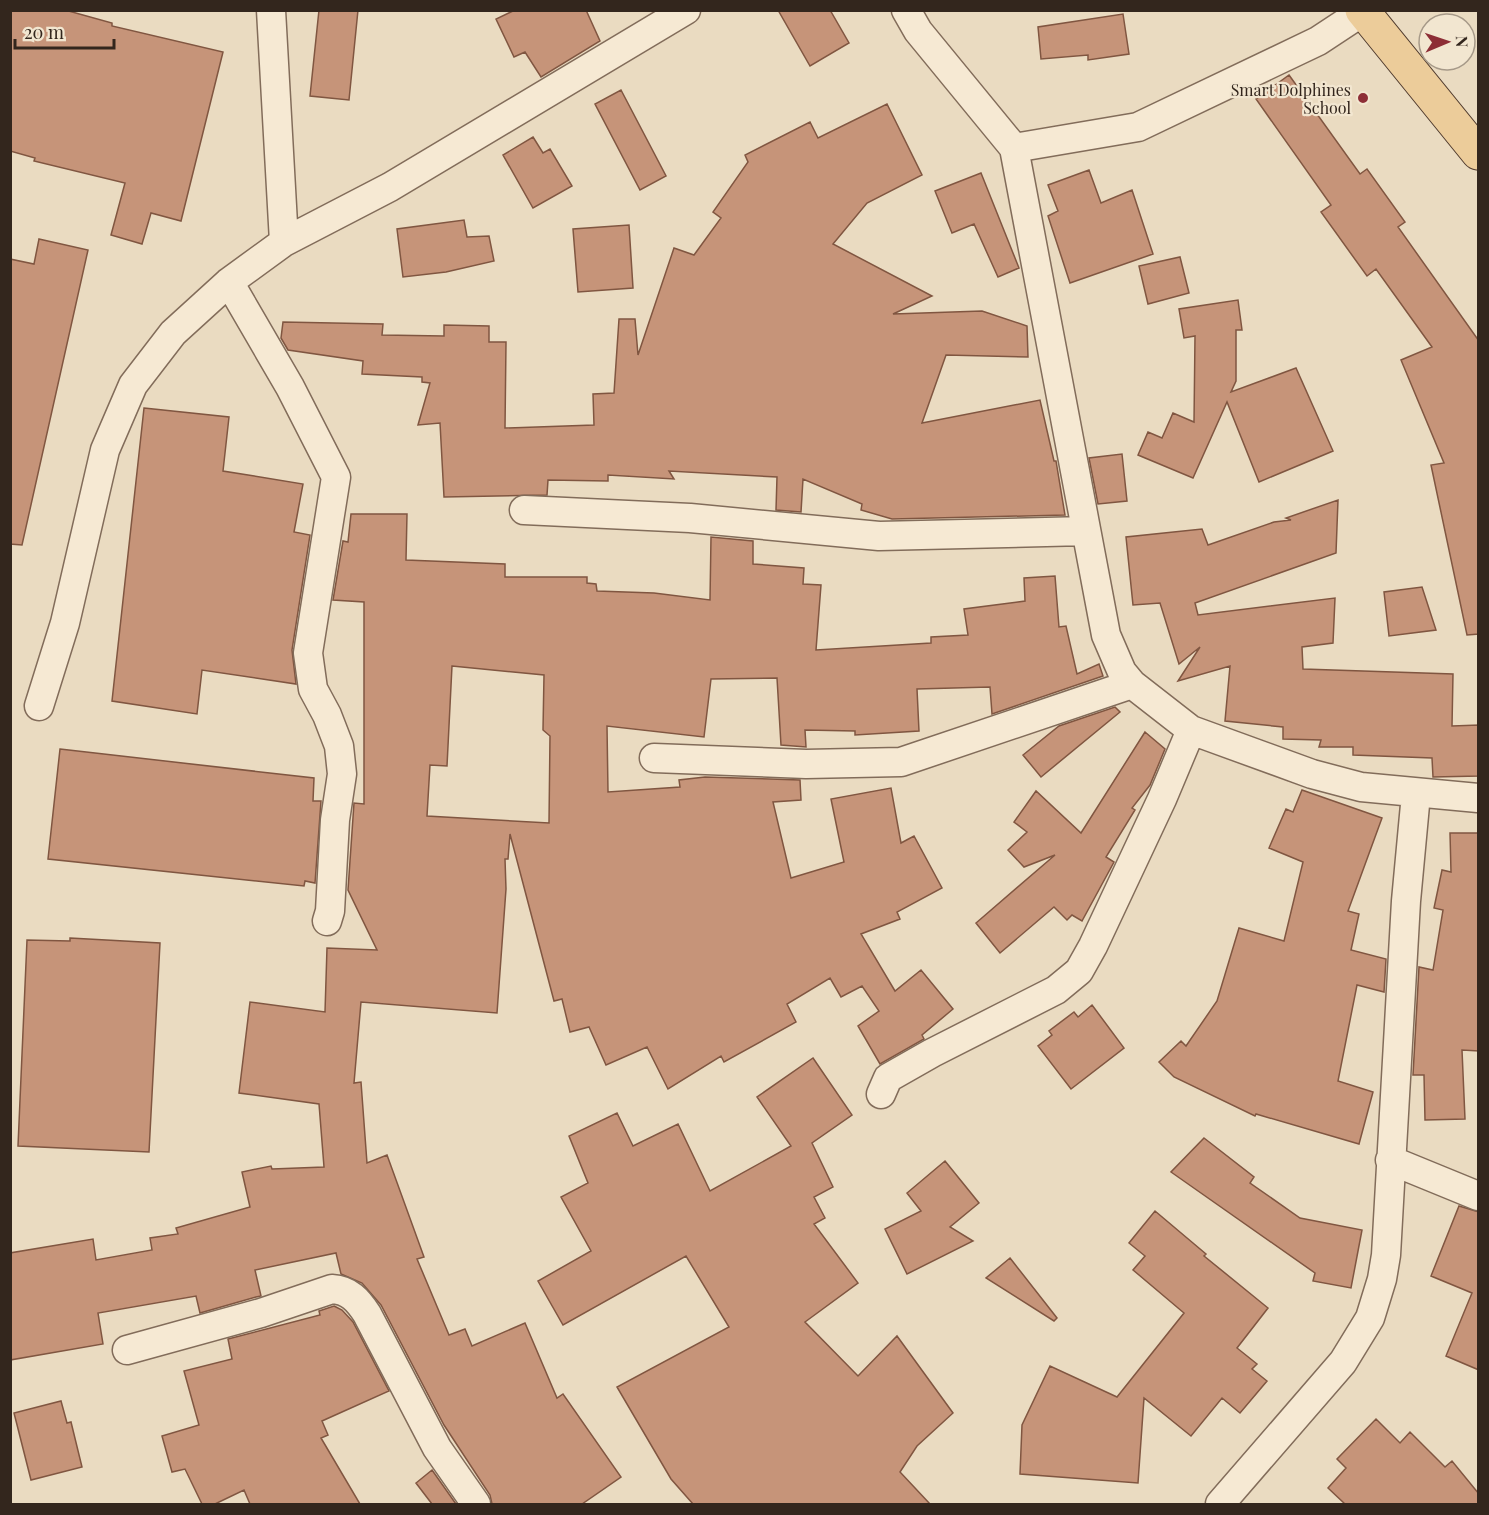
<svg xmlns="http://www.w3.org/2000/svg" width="1489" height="1515" viewBox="0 0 1489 1515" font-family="'Playfair Display',serif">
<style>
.building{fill:#c69479;stroke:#805641;stroke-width:1.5;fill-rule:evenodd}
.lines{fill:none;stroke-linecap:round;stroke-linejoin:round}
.minor-casing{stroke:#826c5a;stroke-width:31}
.primary-casing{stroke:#503b2e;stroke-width:35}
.minor{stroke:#f6e9d3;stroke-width:28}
.primary{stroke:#eccc9a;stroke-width:33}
.poi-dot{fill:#8d2e36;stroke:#f2e6d0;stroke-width:2}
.labels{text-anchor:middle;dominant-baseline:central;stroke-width:4.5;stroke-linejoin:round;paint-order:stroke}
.poi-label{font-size:16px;fill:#33261d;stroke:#f2e6d0;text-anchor:end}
</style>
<rect width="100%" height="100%" fill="#eadbc1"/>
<!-- building -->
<path class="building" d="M 10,10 L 65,10 L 112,23 L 112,26 L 223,52 L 181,221 L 151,213 L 142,244 L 111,235 L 125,183 L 34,161 L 35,158 L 10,151 Z
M 319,10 L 358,10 L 349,100 L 310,96 Z
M 515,10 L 586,10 L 600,41 L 541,77 L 525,52 L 514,57 L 496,19 Z
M 778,10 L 830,10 L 849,43 L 810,66 Z
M 1123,14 L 1129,54 L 1088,60 L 1088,55 L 1041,59 L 1038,27 Z
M 1289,75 L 1360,174 L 1367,169 L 1405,222 L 1398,227 L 1479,341 L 1479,634 L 1467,635 L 1431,465 L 1444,463 L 1401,360 L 1432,347 L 1376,269 L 1367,276 L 1321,212 L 1331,205 L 1256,99 Z
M 621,90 L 666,176 L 640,190 L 595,104 Z
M 887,104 L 922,175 L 867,203 L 833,244 L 932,296 L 893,314 L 982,311 L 1027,326 L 1028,357 L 946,355 L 922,423 L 1040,400 L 1054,461 L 1056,461 L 1065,515 L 892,519 L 861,510 L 862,504 L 803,479 L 801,512 L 776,510 L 777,477 L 669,471 L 674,479 L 608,475 L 608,481 L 548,480 L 547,495 L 444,497 L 440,423 L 418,425 L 430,383 L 422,382 L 422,377 L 362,374 L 363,361 L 288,350 L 281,338 L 283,322 L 383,324 L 382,335 L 444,336 L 444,325 L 489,326 L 489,342 L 506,342 L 505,428 L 594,425 L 593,394 L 614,393 L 619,319 L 635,319 L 638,355 L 674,248 L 694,255 L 721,218 L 713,212 L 748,162 L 745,155 L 810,122 L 818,138 Z
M 533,137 L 543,153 L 550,149 L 572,186 L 533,208 L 503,155 Z
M 1089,170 L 1101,203 L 1132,190 L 1153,254 L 1070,283 L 1048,216 L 1058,211 L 1048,185 Z
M 981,173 L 1019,268 L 998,277 L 974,224 L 952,233 L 935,191 Z
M 464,220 L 467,237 L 489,236 L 494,261 L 446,272 L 403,277 L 397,229 Z
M 629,225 L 633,288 L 578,292 L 573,229 Z
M 39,239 L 88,250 L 22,545 L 10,544 L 10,259 L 34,264 Z
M 1180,257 L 1189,293 L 1148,304 L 1139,266 Z
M 1238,300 L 1242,330 L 1236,330 L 1236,381 L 1231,392 L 1296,368 L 1333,451 L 1259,482 L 1227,402 L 1193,478 L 1138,455 L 1148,432 L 1162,438 L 1173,413 L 1194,422 L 1195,336 L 1184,338 L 1179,309 Z
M 144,408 L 229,417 L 223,471 L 303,484 L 294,532 L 310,535 L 292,650 L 296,684 L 202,670 L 197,714 L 112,701 Z
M 1122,454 L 1127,501 L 1098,504 L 1089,458 Z
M 1338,500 L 1336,553 L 1195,603 L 1198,615 L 1335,598 L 1333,643 L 1302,647 L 1303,669 L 1453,674 L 1452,726 L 1479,725 L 1479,776 L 1433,777 L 1432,758 L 1353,755 L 1353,747 L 1319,747 L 1321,740 L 1283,739 L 1283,727 L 1225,721 L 1230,666 L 1178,681 L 1200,647 L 1179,664 L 1160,603 L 1133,605 L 1126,537 L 1202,529 L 1208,545 L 1274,522 L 1291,520 L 1286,518 Z
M 351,514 L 407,514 L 406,560 L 505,564 L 505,577 L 587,577 L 587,583 L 596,584 L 597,591 L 654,593 L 710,600 L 711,537 L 753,541 L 753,564 L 804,568 L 803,584 L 821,585 L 816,650 L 931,643 L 931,637 L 968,635 L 964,609 L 1025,601 L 1024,578 L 1055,576 L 1059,627 L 1066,626 L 1077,674 L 1099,664 L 1103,676 L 992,714 L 990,687 L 917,689 L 919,731 L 855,735 L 855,731 L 805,730 L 806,747 L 781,745 L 777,678 L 711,679 L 704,737 L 607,726 L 608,792 L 680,787 L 679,780 L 705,777 L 800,780 L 801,800 L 773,802 L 791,878 L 844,862 L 831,799 L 891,788 L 901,843 L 914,836 L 942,888 L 897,912 L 900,919 L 861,934 L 895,991 L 921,970 L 953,1009 L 922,1035 L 924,1039 L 880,1064 L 858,1026 L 879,1011 L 862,986 L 841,997 L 830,978 L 787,1004 L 796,1022 L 724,1062 L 721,1056 L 668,1089 L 647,1047 L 606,1065 L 589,1027 L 570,1032 L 562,999 L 554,1001 L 510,834 L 508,859 L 505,859 L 506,889 L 497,1013 L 361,1002 L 354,1083 L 361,1082 L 367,1163 L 387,1155 L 424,1257 L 417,1259 L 449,1335 L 465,1329 L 472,1346 L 525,1323 L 557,1398 L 563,1394 L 621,1477 L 582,1504 L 492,1504 L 490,1495 L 444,1425 L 381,1305 L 362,1283 L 341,1274 L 336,1253 L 255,1270 L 261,1296 L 256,1297 L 200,1313 L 196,1296 L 98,1313 L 103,1344 L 10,1360 L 10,1253 L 93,1239 L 96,1260 L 152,1250 L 150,1238 L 178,1234 L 176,1228 L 250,1207 L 242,1172 L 271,1166 L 272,1169 L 324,1167 L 319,1104 L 239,1093 L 250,1002 L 325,1012 L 327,948 L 377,950 L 348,890 L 354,803 L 364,804 L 364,602 L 333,600 L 343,541 L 348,542 ZM 452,666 L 544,675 L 543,730 L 550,736 L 549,823 L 427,816 L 430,765 L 447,766 Z
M 1422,587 L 1436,630 L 1389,636 L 1384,592 Z
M 1115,707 L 1120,712 L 1041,777 L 1023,755 L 1059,726 Z
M 1145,732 L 1165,749 L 1150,785 L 1132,808 L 1135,810 L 1106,857 L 1114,862 L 1082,921 L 1072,915 L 1067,920 L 1054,907 L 1000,953 L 976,923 L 1055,855 L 1024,867 L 1008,850 L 1027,832 L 1014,822 L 1036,791 L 1081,833 Z
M 60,749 L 314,778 L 313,801 L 321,801 L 315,883 L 305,881 L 304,886 L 48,859 Z
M 1302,790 L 1382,818 L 1348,911 L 1359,914 L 1351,950 L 1386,959 L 1384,992 L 1357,985 L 1338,1081 L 1373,1092 L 1359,1144 L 1256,1114 L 1255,1116 L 1174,1077 L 1159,1062 L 1181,1041 L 1186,1046 L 1217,1001 L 1239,928 L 1284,941 L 1303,862 L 1269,848 L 1286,809 L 1293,812 Z
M 1450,833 L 1479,833 L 1479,1051 L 1462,1050 L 1465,1119 L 1425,1120 L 1424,1075 L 1413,1075 L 1419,967 L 1433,970 L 1443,910 L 1434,908 L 1442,870 L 1451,872 Z
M 70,938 L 160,943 L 149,1152 L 18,1146 L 27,940 L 70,941 Z
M 1092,1005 L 1124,1048 L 1071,1089 L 1038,1046 L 1052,1035 L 1049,1031 L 1074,1012 L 1078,1017 Z
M 813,1058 L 852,1115 L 812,1143 L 833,1187 L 814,1197 L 825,1218 L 814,1224 L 858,1283 L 805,1322 L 858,1376 L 897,1336 L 953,1413 L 917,1446 L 900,1472 L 930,1504 L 693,1504 L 671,1479 L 617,1387 L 729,1327 L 686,1256 L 563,1325 L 538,1281 L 591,1251 L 561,1197 L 588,1183 L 569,1136 L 617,1113 L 633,1146 L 678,1124 L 710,1191 L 791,1146 L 757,1097 Z
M 1204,1138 L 1254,1177 L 1250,1183 L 1300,1218 L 1362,1230 L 1351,1288 L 1313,1281 L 1315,1273 L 1171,1172 Z
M 945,1161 L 979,1203 L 950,1227 L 973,1241 L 907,1274 L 885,1229 L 921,1211 L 907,1193 Z
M 1459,1206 L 1479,1212 L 1479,1370 L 1446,1356 L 1472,1293 L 1431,1276 Z
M 1155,1211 L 1206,1254 L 1204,1256 L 1268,1308 L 1237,1348 L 1257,1364 L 1252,1369 L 1267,1381 L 1240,1413 L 1222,1398 L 1191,1436 L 1144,1398 L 1138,1483 L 1020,1474 L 1022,1425 L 1050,1366 L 1117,1397 L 1184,1313 L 1133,1270 L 1145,1256 L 1129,1243 Z
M 1010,1258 L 1057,1318 L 1054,1321 L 986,1278 Z
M 334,1306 L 342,1310 L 353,1322 L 389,1391 L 322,1421 L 328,1435 L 321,1438 L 360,1504 L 250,1504 L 244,1490 L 215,1504 L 202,1504 L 185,1469 L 172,1472 L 162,1436 L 199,1425 L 184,1371 L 232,1359 L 228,1339 L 320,1315 L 319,1311 Z
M 61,1401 L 67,1423 L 71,1422 L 82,1467 L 31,1480 L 14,1413 Z
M 1376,1419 L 1400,1443 L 1410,1432 L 1445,1467 L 1452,1461 L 1479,1494 L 1479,1504 L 1345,1504 L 1328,1488 L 1346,1468 L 1337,1459 Z
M 432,1470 L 456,1504 L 432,1504 L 416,1483 Z"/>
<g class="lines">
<defs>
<path id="minor" d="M 271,10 L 284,242
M 1014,148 L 1138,127 L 1318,41 L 1365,10
M 229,282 L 290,387 L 336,477 L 308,653 L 313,689 L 327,715 L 339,746 L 342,774 L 335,820 L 330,911 L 327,921
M 524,510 L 690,518 L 879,536 L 1086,531
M 39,706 L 65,623 L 105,450 L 133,385 L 173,333 L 229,282 L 284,242 L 390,187 L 686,10
M 1191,730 L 1312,774 L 1361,787 L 1478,798
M 654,758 L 806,764 L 901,762 L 1132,684
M 881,1094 L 888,1078 L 932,1053 L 1056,990 L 1079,971 L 1093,946 L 1162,799 L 1191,730 L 1132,684 L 1122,672 L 1106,635 L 1014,148 L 918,31 L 906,10
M 1390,1160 L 1478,1196
M 127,1350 L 261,1313 L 332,1289 C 349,1290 358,1300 367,1314 L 437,1448 L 476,1504
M 1220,1504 L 1343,1362 L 1370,1318 L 1382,1279 L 1386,1255 L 1406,901 L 1416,794"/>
<path id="primary" d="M 1362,10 L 1478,153"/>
</defs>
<!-- minor casing -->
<use href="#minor" class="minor-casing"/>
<!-- primary casing -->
<use href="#primary" class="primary-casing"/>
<!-- minor -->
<use href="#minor" class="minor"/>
<!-- primary -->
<use href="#primary" class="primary"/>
</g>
<!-- markers -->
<circle class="poi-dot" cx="1363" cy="98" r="6"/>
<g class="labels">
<!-- poi labels -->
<g class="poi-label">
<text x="1351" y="89">Smart Dolphines<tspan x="1351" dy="18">School</tspan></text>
</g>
</g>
<!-- border -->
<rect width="1489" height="1515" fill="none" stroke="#33261d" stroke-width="24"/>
<!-- north arrow -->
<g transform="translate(1447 42) rotate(88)"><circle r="28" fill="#f2e6d0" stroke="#a69988" stroke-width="1.5"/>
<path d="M0-4.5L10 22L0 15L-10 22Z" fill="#8d2e36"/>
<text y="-9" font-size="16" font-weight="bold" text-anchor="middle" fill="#33261d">N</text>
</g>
<!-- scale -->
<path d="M15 39v9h99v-9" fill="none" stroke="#33261d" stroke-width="3"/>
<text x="24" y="39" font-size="18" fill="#33261d" stroke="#f2e6d0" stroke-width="4.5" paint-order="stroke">20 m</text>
</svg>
